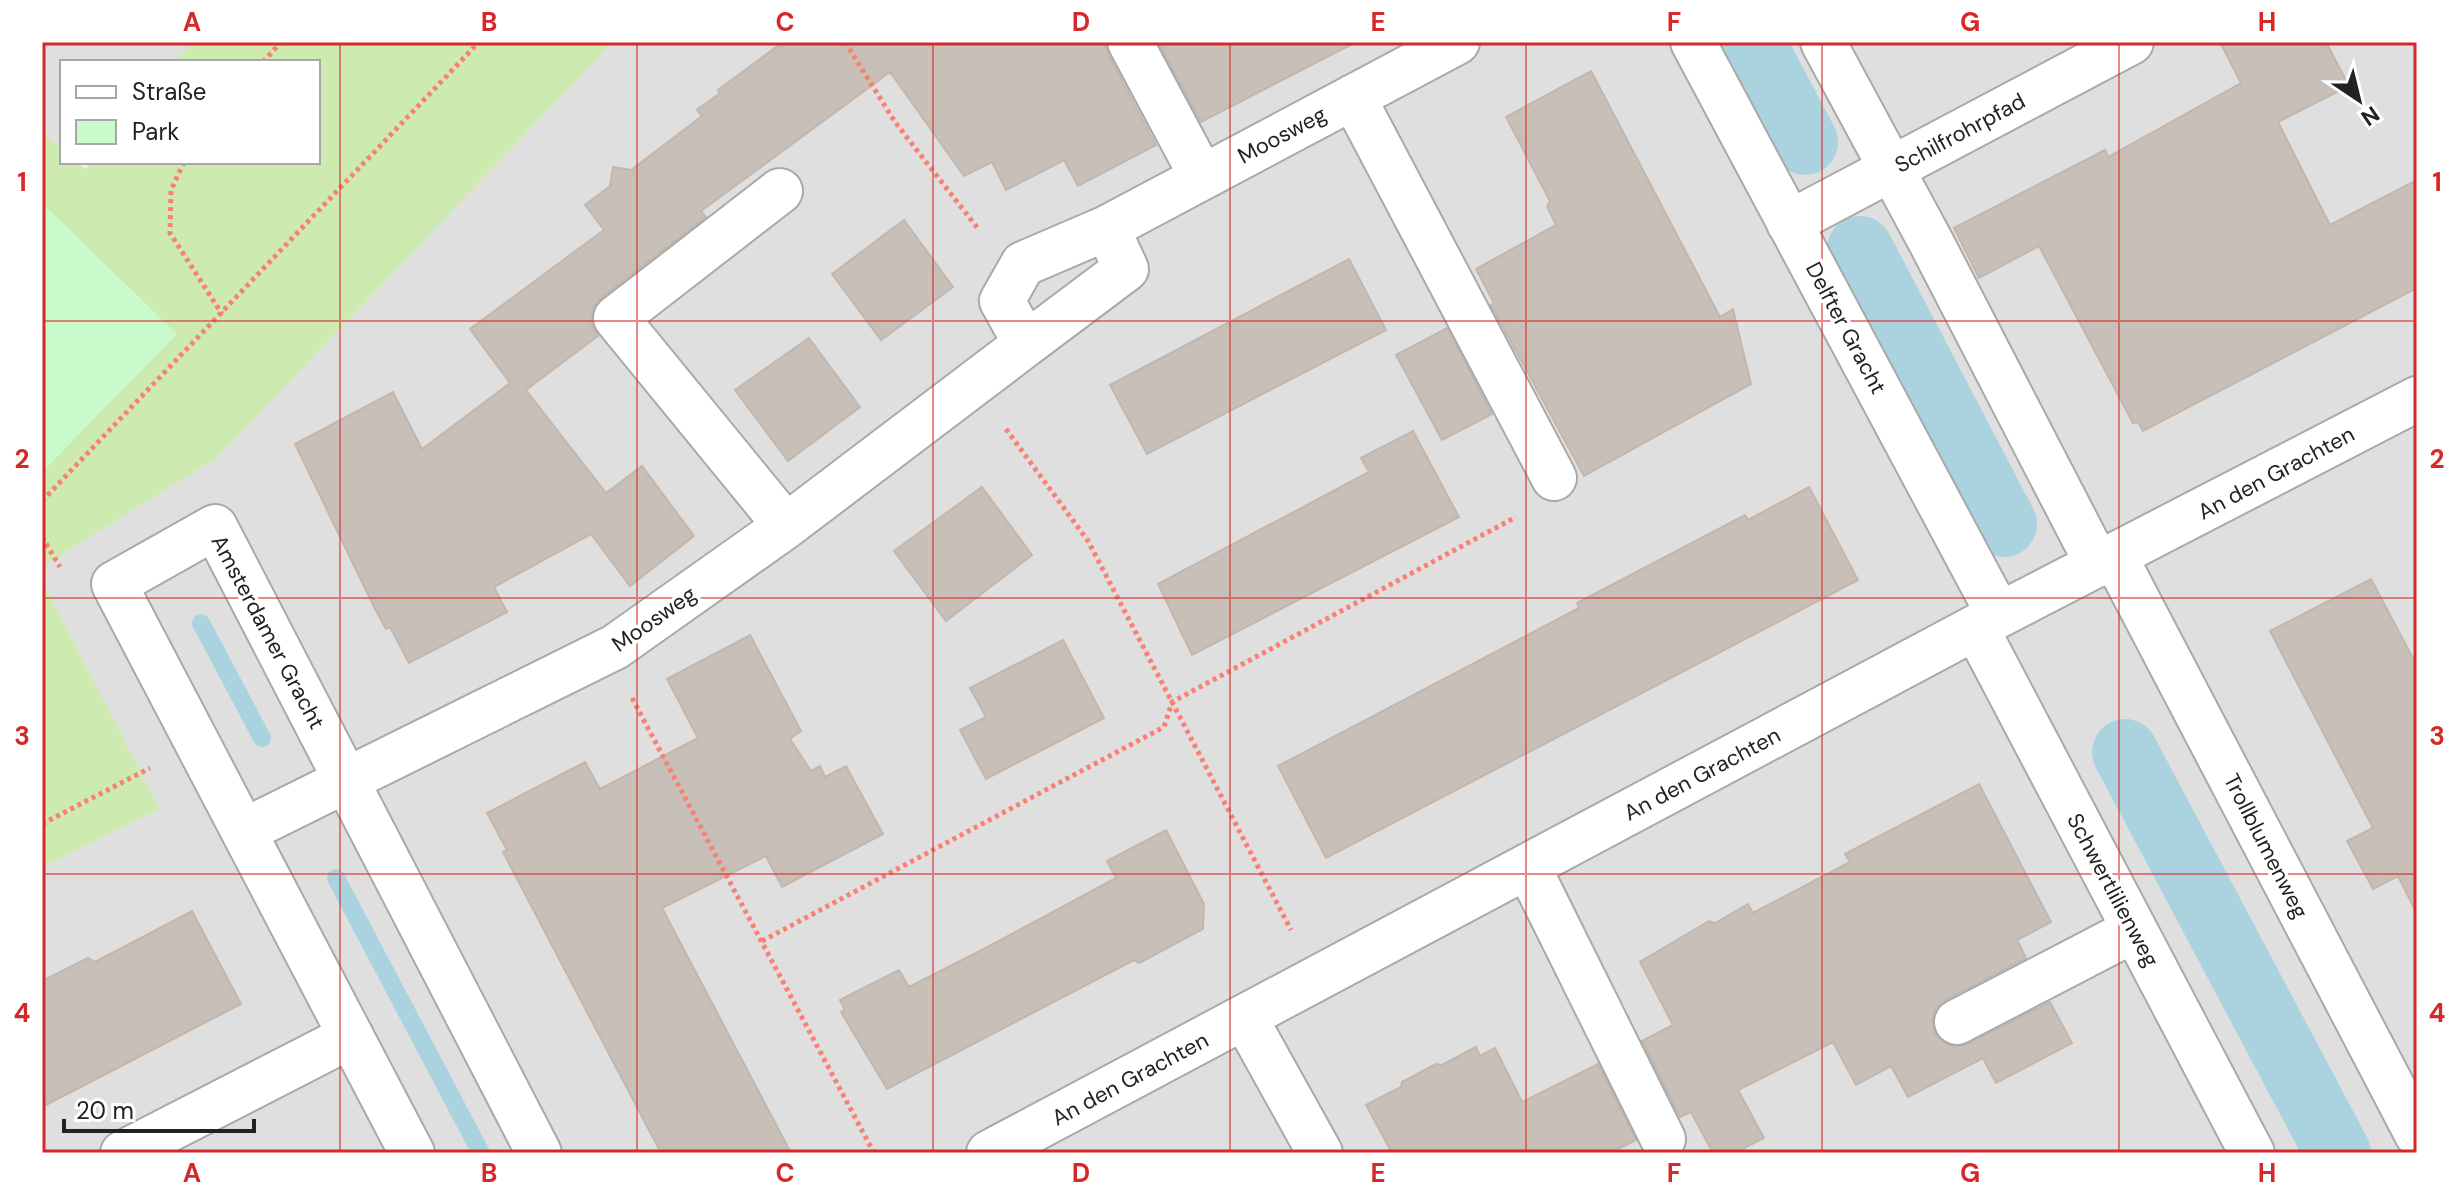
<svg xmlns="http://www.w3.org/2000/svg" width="2459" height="1195" viewBox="0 0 2459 1195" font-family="'DM Sans',sans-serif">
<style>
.residential{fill:#e0dfdf}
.grass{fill:#cdebb0}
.park{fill:#c8facc}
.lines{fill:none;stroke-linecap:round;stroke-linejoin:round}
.stream{stroke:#aad3df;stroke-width:18}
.canal{stroke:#aad3df;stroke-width:66}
.building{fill:#c7bfb8;stroke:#c4b6ab;stroke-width:2}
.minor-casing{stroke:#a9a9a9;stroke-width:48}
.path{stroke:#fa8072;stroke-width:5;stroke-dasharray:4 4;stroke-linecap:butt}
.minor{stroke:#fff;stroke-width:44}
.grid{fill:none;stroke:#d62828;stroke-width:2;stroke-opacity:0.55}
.labels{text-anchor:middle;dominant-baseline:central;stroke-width:7;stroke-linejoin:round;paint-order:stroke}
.street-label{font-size:22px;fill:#222;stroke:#fff}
.neatline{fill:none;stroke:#d62828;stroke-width:3}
.grid-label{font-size:26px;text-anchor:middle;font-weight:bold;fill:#d62828}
</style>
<rect width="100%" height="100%" fill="#f2efe9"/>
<!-- residential -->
<path class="residential" d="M 42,42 L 192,42 L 176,62 L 62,62 L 62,149 L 42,133 Z
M 613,42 L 2417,42 L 2417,1153 L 42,1153 L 42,868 L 160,809 L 42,580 L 42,567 L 217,458 Z"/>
<!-- grass -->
<path class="grass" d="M 192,42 L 613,42 L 217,458 L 42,567 L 42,133 L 62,149 L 62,162 L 77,162 L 86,169 L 92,162 L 318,162 L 318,62 L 176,62 Z
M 42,580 L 160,809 L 42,868 Z"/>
<!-- park -->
<path class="park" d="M 42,203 L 177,334 L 47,467 L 42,463 Z"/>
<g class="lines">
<!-- stream -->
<path class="stream" d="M 201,623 L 262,738
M 336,878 L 481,1153"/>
<!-- canal -->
<path class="canal" d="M 1752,42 L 1805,142
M 1860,249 L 2004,524
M 2125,752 L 2338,1153"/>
</g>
<!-- building -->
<path class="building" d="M 783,42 L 1105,42 L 1108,54 L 1156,145 L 1078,186 L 1064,160 L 1006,190 L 992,162 L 964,176 L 890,72 L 701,211 L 706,217 L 601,298 L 593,308 L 591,321 L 598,336 L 526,390 L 606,493 L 642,466 L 694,536 L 630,586 L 591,534 L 494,587 L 507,612 L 409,663 L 390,627 L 386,629 L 375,609 L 295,444 L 393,392 L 422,449 L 510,383 L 470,329 L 604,230 L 585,205 L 610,186 L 613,167 L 631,170 L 702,116 L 697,110 L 720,93 L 718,90 Z
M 1158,42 L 1356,42 L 1201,122 Z
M 2220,42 L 2326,42 L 2349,86 L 2278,122 L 2330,225 L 2417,180 L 2417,288 L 2143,431 L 2138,422 L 2133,423 L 2039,246 L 1979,278 L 1954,228 L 2105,150 L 2108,157 L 2241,83 Z
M 1591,71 L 1720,317 L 1733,309 L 1751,384 L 1584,476 L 1491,305 L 1494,303 L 1476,269 L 1556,225 L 1547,206 L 1550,201 L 1506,117 Z
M 904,220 L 953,287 L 881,340 L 832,274 Z
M 1349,259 L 1386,330 L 1147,454 L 1110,385 Z
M 1447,328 L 1492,414 L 1442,440 L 1396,355 Z
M 809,338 L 860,407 L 788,461 L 735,390 Z
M 1413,431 L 1459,517 L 1192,655 L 1158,584 L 1369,472 L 1361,458 Z
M 982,487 L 1032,555 L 946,621 L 894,551 Z
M 1809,487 L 1858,580 L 1326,858 L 1278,766 L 1579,608 L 1577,603 L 1745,515 L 1748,520 Z
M 2371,579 L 2417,666 L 2417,914 L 2398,876 L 2373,889 L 2347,841 L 2373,828 L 2270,631 Z
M 750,635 L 801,731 L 790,739 L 811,771 L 820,766 L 825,777 L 846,766 L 883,834 L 782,887 L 766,856 L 662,908 L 791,1153 L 661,1153 L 503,852 L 507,850 L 487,813 L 585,762 L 600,789 L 698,738 L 667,679 Z
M 1063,640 L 1104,718 L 986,779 L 960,730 L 986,717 L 970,688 Z
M 1979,784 L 2051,922 L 2017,940 L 2026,958 L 1945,1000 L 1936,1008 L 1932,1020 L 1935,1033 L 1944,1043 L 1955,1047 L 1968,1044 L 2050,1002 L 2072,1043 L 1996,1083 L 1983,1058 L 1908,1097 L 1891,1066 L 1856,1085 L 1833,1042 L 1738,1090 L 1764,1138 L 1734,1153 L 1713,1153 L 1691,1112 L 1680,1117 L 1642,1041 L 1673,1025 L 1640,962 L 1709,921 L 1715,923 L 1748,904 L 1753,913 L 1850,862 L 1845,854 Z
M 1166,830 L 1204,904 L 1203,929 L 1139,963 L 1134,960 L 887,1089 L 841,1012 L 845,1010 L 840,1000 L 899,970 L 909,987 L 978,952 L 1116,878 L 1107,861 Z
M 192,911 L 241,1004 L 42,1107 L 42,981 L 88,958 L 95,962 Z
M 1476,1047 L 1480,1056 L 1495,1048 L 1522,1102 L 1598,1064 L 1636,1140 L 1610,1153 L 1392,1153 L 1366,1105 L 1401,1087 L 1402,1082 L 1436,1064 L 1442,1065 Z"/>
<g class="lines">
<defs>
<path id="minor" d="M 1130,42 L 1202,177
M 1693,42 L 1999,615
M 1823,42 L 1933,246 L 2098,565
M 1353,97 L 1554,478
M 780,191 L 616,318 L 786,526
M 1789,223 L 2131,42
M 1107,228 L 1126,269 L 1026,344 L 1002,301 L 1023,264 L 1107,228 L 1457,42
M 2115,557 L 2417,1134
M 1976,628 L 2252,1153
M 244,831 L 615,647 L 786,526 L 1026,344
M 1528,867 L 1663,1139
M 1245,1018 L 1320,1153
M 1957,1022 L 2134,930
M 123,1153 L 351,1036
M 412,1153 L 114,584 L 215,527 L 539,1153
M 989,1153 L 1999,615 L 2417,399"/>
</defs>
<!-- minor casing -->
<use href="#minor" class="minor-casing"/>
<!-- path -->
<path class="path" d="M 845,42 L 895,122 L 979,230
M 263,62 L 281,42
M 184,162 L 171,190 L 170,233 L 222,314
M 1006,429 L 1088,541 L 1291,930
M 42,501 L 479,42
M 42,537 L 60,567
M 632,698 L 874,1153
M 42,824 L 150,768
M 762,941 L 1164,727 L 1172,702 L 1516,517"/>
<!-- minor -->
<use href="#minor" class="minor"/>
</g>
<!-- grid -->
<path class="grid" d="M 340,42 L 340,1153M 637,42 L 637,1153M 933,42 L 933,1153M 1230,42 L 1230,1153M 1526,42 L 1526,1153M 1822,42 L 1822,1153M 2119,42 L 2119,1153M 42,321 L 2417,321M 42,598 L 2417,598M 42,874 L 2417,874"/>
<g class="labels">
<!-- street labels -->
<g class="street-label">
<text transform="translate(1960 133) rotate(-28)">Schilfrohrpfad</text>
<text transform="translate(1282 135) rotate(-28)">Moosweg</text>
<text transform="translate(1846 328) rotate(62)">Delfter Gracht</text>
<text transform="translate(2276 473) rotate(-28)">An den Grachten</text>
<text transform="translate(654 619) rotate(-35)">Moosweg</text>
<text transform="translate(268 632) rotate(62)">Amsterdamer Gracht</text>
<text transform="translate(1702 774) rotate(-28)">An den Grachten</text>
<text transform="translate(2266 846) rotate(63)">Trollblumenweg</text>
<text transform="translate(2113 890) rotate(62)">Schwertlilienweg</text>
<text transform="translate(1130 1079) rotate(-28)">An den Grachten</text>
</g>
</g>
<!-- border -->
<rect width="2459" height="1195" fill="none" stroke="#ffffff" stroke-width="88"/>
<!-- legend -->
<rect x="60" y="60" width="260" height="104" fill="#ffffff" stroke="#a7a7a7" stroke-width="2"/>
<rect x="76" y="86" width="40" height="12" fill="#ffffff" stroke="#a7a7a7" stroke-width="2"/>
<text x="132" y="100" font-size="24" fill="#222222">Straße</text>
<rect x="76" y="120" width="40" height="24" fill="#c8facc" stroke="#a7a7a7" stroke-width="2"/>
<text x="132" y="140" font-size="24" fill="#222222">Park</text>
<!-- north arrow -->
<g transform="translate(2359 100) rotate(145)" stroke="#ffffff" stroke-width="6" paint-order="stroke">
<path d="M0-6L14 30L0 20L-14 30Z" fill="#222222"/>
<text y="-12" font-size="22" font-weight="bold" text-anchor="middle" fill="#222222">N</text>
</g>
<!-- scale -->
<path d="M64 1119v12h190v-12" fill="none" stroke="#222222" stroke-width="4"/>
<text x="76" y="1119" font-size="24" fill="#222222" stroke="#ffffff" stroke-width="6" paint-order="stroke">20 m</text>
<rect x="44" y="44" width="2371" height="1107" class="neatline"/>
<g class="grid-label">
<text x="192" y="31">A</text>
<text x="489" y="31">B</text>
<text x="785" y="31">C</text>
<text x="1081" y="31">D</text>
<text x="1378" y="31">E</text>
<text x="1674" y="31">F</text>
<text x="1970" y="31">G</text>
<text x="2267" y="31">H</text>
<text x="22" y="191">1</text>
<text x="2437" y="191">1</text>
<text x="22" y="468">2</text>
<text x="2437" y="468">2</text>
<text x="22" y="745">3</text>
<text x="2437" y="745">3</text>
<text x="22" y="1022">4</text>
<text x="2437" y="1022">4</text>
<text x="192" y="1182">A</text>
<text x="489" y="1182">B</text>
<text x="785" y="1182">C</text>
<text x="1081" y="1182">D</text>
<text x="1378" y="1182">E</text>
<text x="1674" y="1182">F</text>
<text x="1970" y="1182">G</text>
<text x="2267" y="1182">H</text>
</g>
</svg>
